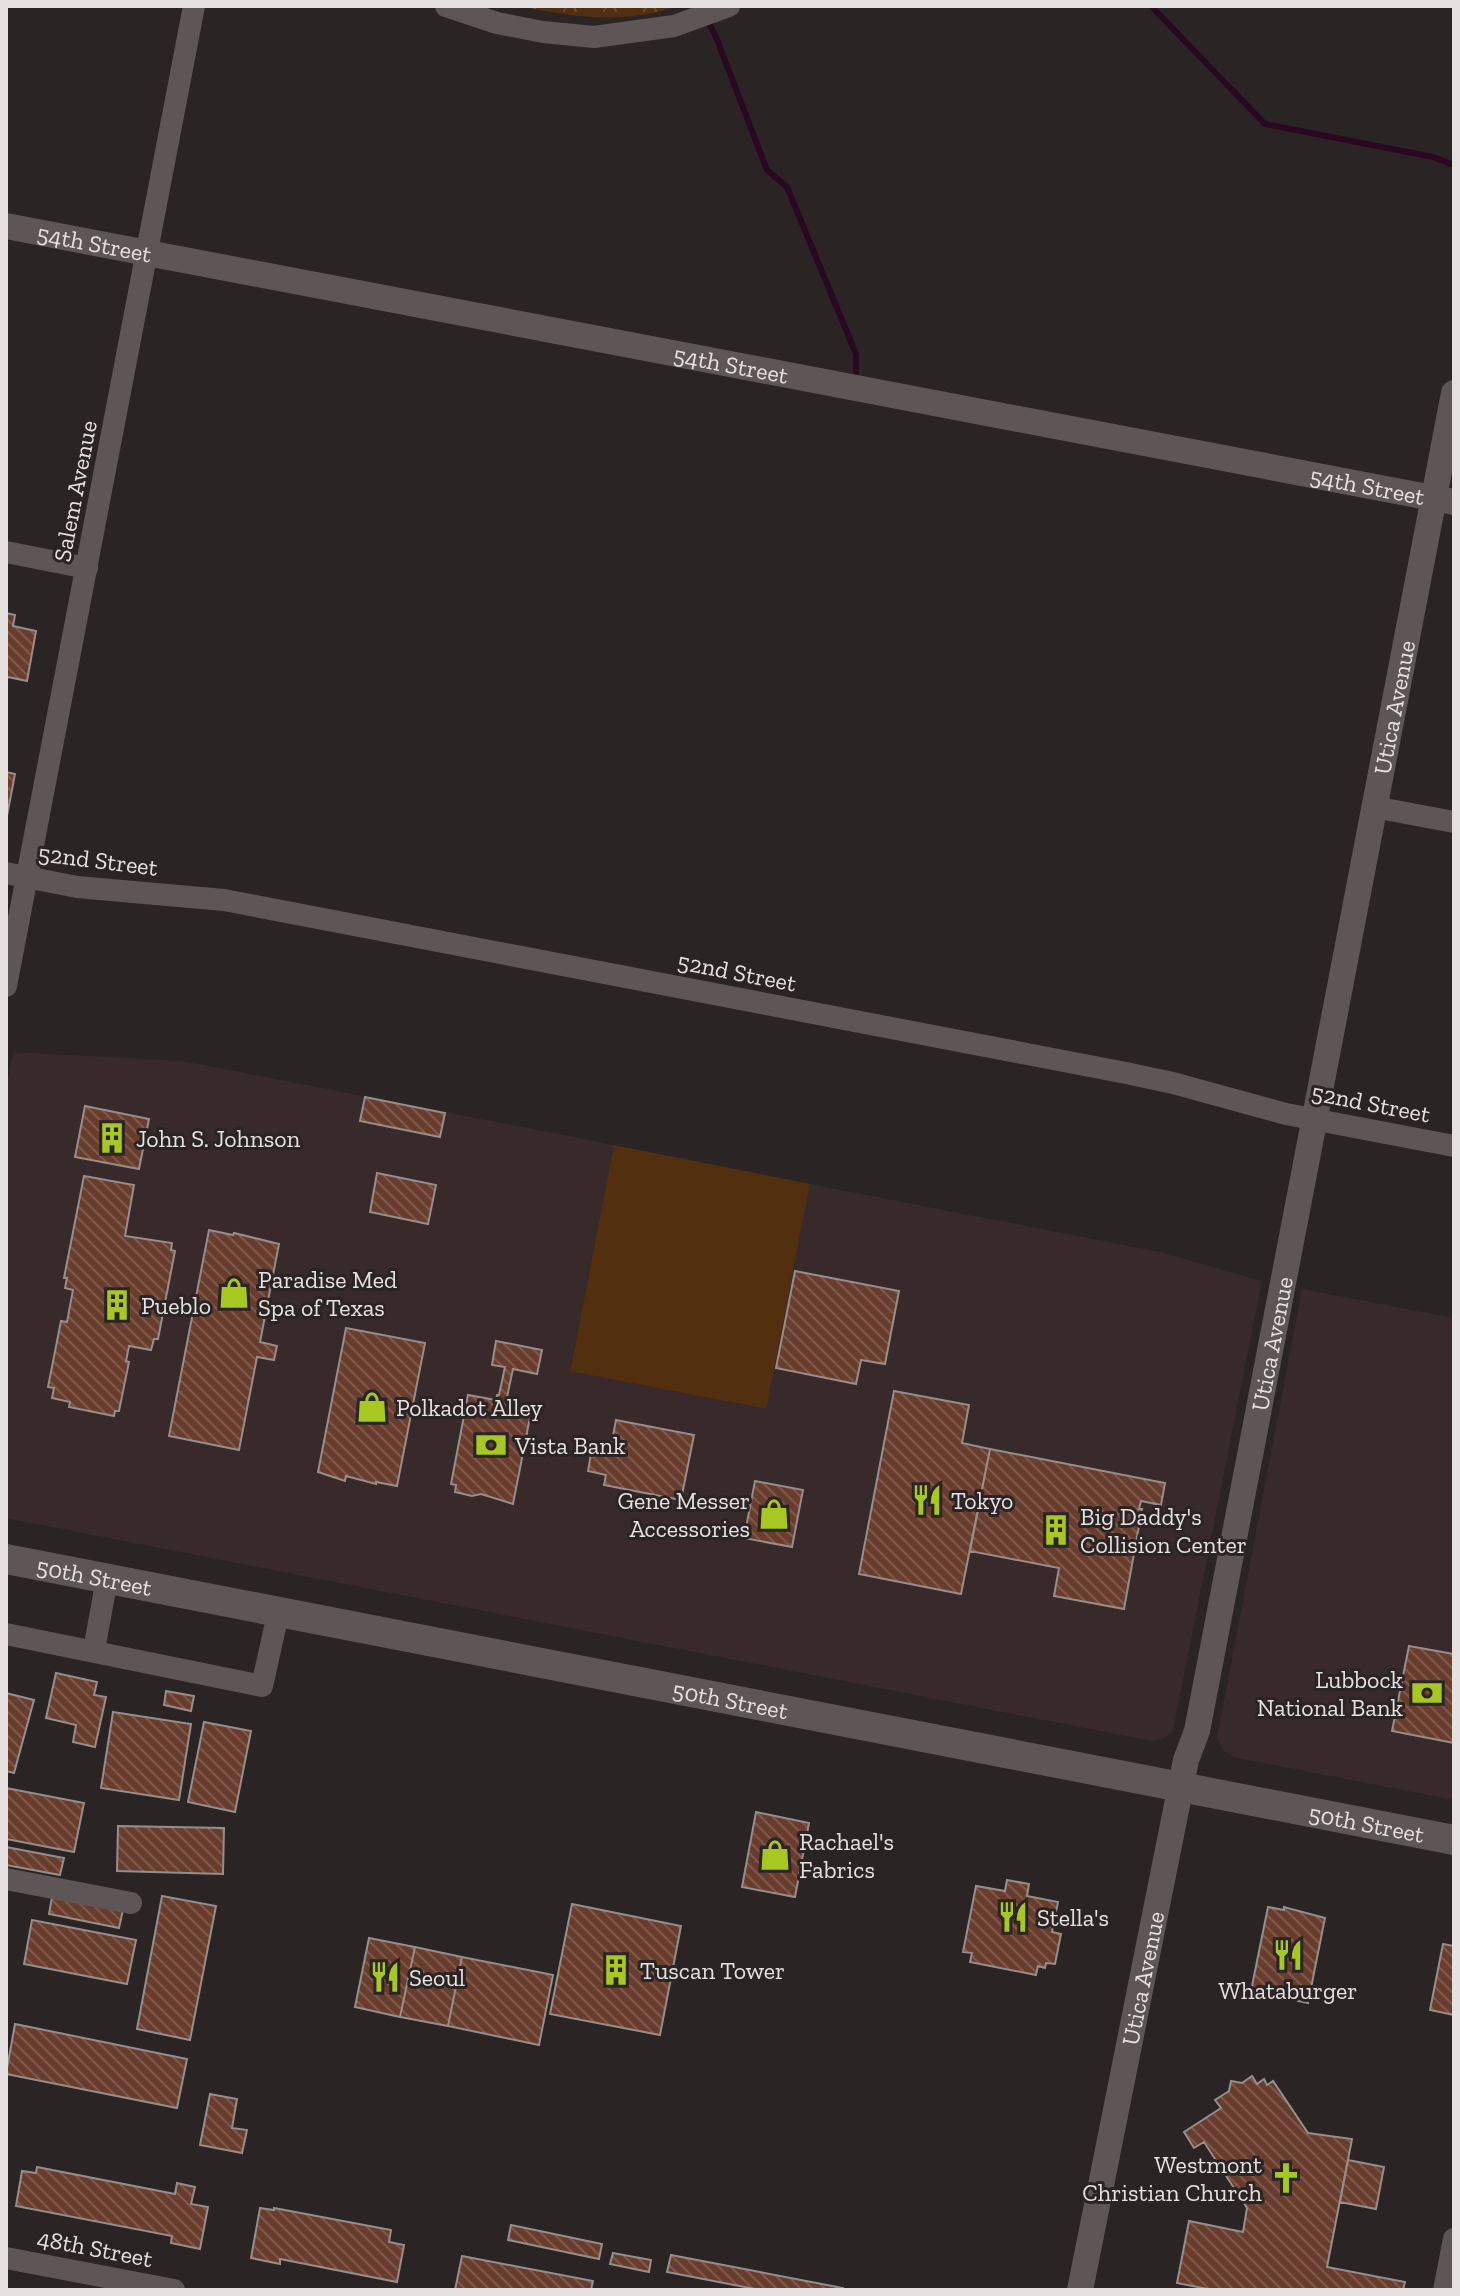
<svg xmlns="http://www.w3.org/2000/svg" width="1460" height="2296" viewBox="0 0 1460 2296" font-family="'Zilla Slab',serif">
<style>
.built{fill:#382a2a}
.green{fill:#512f0f}
.park{fill:url(#park-crowns)}
.lines{fill:none;stroke-linecap:round;stroke-linejoin:round}
.stream{stroke:#2a0821;stroke-width:6}
.building{fill:url(#building-back-hatch);stroke:#968e8b;stroke-width:2}
.minor{stroke:#5e5656;stroke-width:22}
.tertiary{stroke:#5e5656;stroke-width:26}
.secondary{stroke:#5e5656;stroke-width:30}
.labels{text-anchor:middle;dominant-baseline:central;stroke-width:6;stroke-linejoin:round;paint-order:stroke}
.street-label{font-size:24px;fill:#e6e1e1;stroke:#2b2424}
.poi-label{font-size:24px;fill:#e6e1e1;stroke:#2b2424;text-anchor:start}
</style>
<defs>
<pattern id="park-crowns" width="20" height="18" patternUnits="userSpaceOnUse" patternTransform="scale(2)"><rect width="20" height="18" fill="#512f0f"/><path d="M2 6a3 3 0 1 1 6 0M12 15a3 3 0 1 1 6 0" fill="none" stroke="#6a4d32"/></pattern>
<pattern id="building-back-hatch" width="6" height="6" patternUnits="userSpaceOnUse" patternTransform="scale(2)"><rect width="6" height="6" fill="#693d2d"/><path d="M-1 5l2 2M0 0l6 6M5-1l2 2" fill="none" stroke="#7e594b"/></pattern>
</defs>
<rect width="100%" height="100%" fill="#2b2424"/>
<!-- built -->
<path class="built" d="M 13,1052 L 183,1061 L 614,1145 L 570,1370 L 765,1409 L 810,1184 L 1160,1252 L 1262,1281 L 1173,1731 L 1165,1738 L 1152,1741 L 6,1518 L 6,1089 Z
M 1302,1289 L 1454,1318 L 1454,1800 L 1233,1757 L 1223,1750 L 1217,1738 Z"/>
<!-- green -->
<path class="green" d="M 614,1145 L 810,1184 L 766,1409 L 570,1371 Z"/>
<!-- park -->
<path class="park" d="M 520,6 L 676,6 C 627,25 571,17 520,6 Z"/>
<g class="lines">
<!-- stream -->
<path class="stream" d="M 1151,6 L 1265,124 L 1433,157 L 1454,165
M 707,19 L 716,37 L 767,170 L 787,187 L 856,354 L 856,372"/>
</g>
<!-- building -->
<path class="building" d="M 6,613 L 15,615 L 13,626 L 36,631 L 27,681 L 8,677 L 6,681 Z
M 6,772 L 15,774 L 6,821 Z
M 365,1097 L 445,1113 L 440,1137 L 360,1121 Z
M 85,1106 L 149,1119 L 139,1169 L 75,1157 Z
M 377,1173 L 436,1185 L 428,1224 L 370,1212 Z
M 84,1176 L 134,1185 L 125,1236 L 172,1243 L 171,1250 L 175,1251 L 158,1339 L 154,1339 L 151,1350 L 129,1346 L 126,1361 L 129,1362 L 119,1411 L 115,1411 L 114,1416 L 69,1407 L 70,1402 L 52,1398 L 54,1388 L 48,1387 L 61,1321 L 67,1322 L 73,1290 L 65,1288 L 67,1278 L 64,1278 Z
M 209,1230 L 233,1235 L 234,1233 L 279,1244 L 260,1342 L 277,1346 L 274,1360 L 257,1357 L 239,1450 L 169,1436 Z
M 795,1271 L 899,1291 L 885,1364 L 861,1360 L 856,1384 L 776,1368 Z
M 346,1328 L 425,1343 L 397,1486 L 376,1482 L 376,1484 L 346,1476 L 345,1481 L 318,1472 Z
M 496,1341 L 542,1350 L 537,1374 L 513,1369 L 507,1397 L 511,1398 L 510,1403 L 532,1407 L 513,1504 L 481,1494 L 472,1496 L 455,1492 L 456,1485 L 451,1484 L 468,1395 L 496,1400 L 497,1395 L 499,1395 L 505,1367 L 492,1365 Z
M 894,1391 L 969,1405 L 962,1443 L 990,1449 L 961,1594 L 859,1574 Z
M 616,1420 L 694,1435 L 681,1500 L 604,1485 L 606,1475 L 588,1471 L 592,1448 L 610,1452 Z
M 990,1449 L 1165,1483 L 1161,1505 L 1141,1501 L 1139,1509 L 1142,1509 L 1124,1609 L 1054,1596 L 1059,1568 L 970,1551 Z
M 755,1481 L 803,1490 L 792,1547 L 744,1538 Z
M 1409,1646 L 1454,1654 L 1454,1743 L 1392,1731 Z
M 56,1673 L 97,1682 L 94,1695 L 106,1697 L 95,1747 L 73,1742 L 76,1725 L 46,1718 Z
M 166,1691 L 194,1696 L 191,1711 L 164,1705 Z
M 6,1693 L 34,1700 L 14,1773 L 6,1771 Z
M 113,1712 L 191,1724 L 179,1800 L 101,1788 Z
M 204,1722 L 251,1731 L 235,1812 L 188,1802 Z
M 6,1788 L 84,1803 L 74,1852 L 6,1839 Z
M 756,1812 L 809,1823 L 795,1897 L 742,1887 Z
M 118,1826 L 224,1828 L 223,1874 L 117,1871 Z
M 6,1847 L 64,1858 L 60,1875 L 6,1865 Z
M 1007,1880 L 1029,1884 L 1027,1896 L 1058,1902 L 1052,1932 L 1061,1934 L 1055,1964 L 1046,1963 L 1045,1968 L 1038,1966 L 1036,1975 L 970,1962 L 972,1953 L 963,1952 L 976,1886 L 1005,1891 Z
M 162,1896 L 216,1906 L 190,2040 L 137,2029 Z
M 52,1897 L 123,1910 L 119,1928 L 49,1914 Z
M 572,1904 L 681,1926 L 660,2035 L 550,2014 Z
M 1268,1907 L 1284,1910 L 1284,1907 L 1325,1918 L 1308,2003 L 1251,1991 Z
M 32,1920 L 136,1940 L 127,1984 L 24,1964 Z
M 369,1938 L 415,1947 L 400,2017 L 355,2007 Z
M 1443,1944 L 1454,1946 L 1454,2015 L 1430,2010 Z
M 415,1947 L 462,1957 L 448,2026 L 400,2017 Z
M 462,1957 L 553,1975 L 539,2045 L 448,2026 Z
M 15,2024 L 187,2059 L 177,2108 L 6,2074 Z
M 1252,2076 L 1257,2084 L 1264,2079 L 1267,2085 L 1273,2081 L 1308,2133 L 1352,2139 L 1327,2267 L 1405,2282 L 1403,2290 L 1213,2290 L 1177,2283 L 1189,2221 L 1243,2232 L 1247,2208 L 1204,2142 L 1194,2148 L 1184,2132 L 1221,2108 L 1215,2100 L 1229,2091 L 1231,2081 L 1242,2083 Z
M 210,2094 L 237,2099 L 232,2128 L 247,2130 L 242,2153 L 200,2145 Z
M 1348,2160 L 1384,2167 L 1376,2209 L 1340,2202 Z
M 37,2167 L 175,2194 L 177,2183 L 195,2187 L 191,2204 L 208,2207 L 200,2249 L 171,2243 L 172,2236 L 16,2206 L 22,2171 L 36,2173 Z
M 260,2208 L 274,2210 L 274,2208 L 391,2230 L 389,2242 L 404,2245 L 397,2282 L 280,2259 L 280,2264 L 251,2258 Z
M 511,2225 L 602,2244 L 599,2259 L 508,2240 Z
M 613,2253 L 651,2260 L 649,2272 L 610,2264 Z
M 671,2255 L 843,2288 L 843,2290 L 760,2290 L 667,2272 Z
M 462,2256 L 593,2281 L 591,2290 L 455,2290 Z"/>
<g class="lines">
<!-- minor -->
<path class="minor" d="M 446,6 L 497,23 L 543,32 L 594,37 L 674,26 L 729,6
M 6,552 L 87,568
M 1374,807 L 1454,822
M 6,873 L 77,887 L 224,900 L 1126,1073 L 1173,1083 L 1286,1114 L 1454,1146
M 6,986 L 194,6
M 6,1634 L 262,1686 L 278,1614
M 94,1650 L 107,1579
M 6,1879 L 131,1903
M 6,2258 L 174,2290
M 1444,2290 L 1454,2239"/>
<!-- tertiary -->
<g class="tertiary">
<path id="s1" d="M 6,226 L 1454,502"/>
<path id="s2" d="M 1080,2290 L 1186,1760 L 1197,1731 L 1454,393"/>
</g>
<!-- secondary -->
<path class="secondary" id="s3" d="M 6,1559 L 1454,1840"/>
</g>
<!-- icons -->
<defs>
<symbol id="building-bare" viewBox="-9 -9 18 18"><path d="M-4-6H4V6H1V3H-1V6H-4ZM-2.5-4.3h1.7v1.8h-1.7ZM.8-4.3h1.7v1.8H.8ZM-2.5-1h1.7V.8h-1.7ZM.8-1h1.7V.8H.8Z" fill="#a6c820" stroke="#2b2424" stroke-width="2.5" paint-order="stroke"/></symbol>
<symbol id="shop-bare" viewBox="-9 -9 18 18"><path d="M-5-2.5h2.3a2.7 3.5 0 0 1 5.4 0H5L5.5 6h-11ZM-1.5-2.5h3a1.5 2.3 0 0 0-3 0Z" fill="#a6c820" stroke="#2b2424" stroke-width="2.5" paint-order="stroke"/></symbol>
<symbol id="bank-bare" viewBox="-9 -9 18 18"><path d="M-6-4H6V4H-6ZM0-2.3a2.3 2.3 0 1 0 0 4.6a2.3 2.3 0 1 0 0-4.6Z" fill="#a6c820" stroke="#2b2424" stroke-width="2.5" paint-order="stroke"/></symbol>
<symbol id="restaurant-bare" viewBox="-9 -9 18 18"><path d="M-5-6h1v4h1v-4h1v4h1v-4h1v5L-1.5 .5V6h-2V.5L-5-1ZM5-6V6H3V1.5H1.5Q1.5-4 5-6Z" fill="#a6c820" stroke="#2b2424" stroke-width="2.5" paint-order="stroke"/></symbol>
<symbol id="church-bare" viewBox="-9 -9 18 18"><path d="M-1.2-6h2.4v3.5h3.3v2.4h-3.3V6h-2.4V-.1h-3.3v-2.4h3.3Z" fill="#a6c820" stroke="#2b2424" stroke-width="2.5" paint-order="stroke"/></symbol>
</defs>
<g fill-rule="evenodd">
<use href="#building-bare" x="90" y="1116" width="44" height="44"/>
<use href="#shop-bare" x="212" y="1271" width="44" height="44"/>
<use href="#building-bare" x="95" y="1283" width="44" height="44"/>
<use href="#shop-bare" x="350" y="1385" width="44" height="44"/>
<use href="#bank-bare" x="469" y="1423" width="44" height="44"/>
<use href="#restaurant-bare" x="905" y="1478" width="44" height="44"/>
<use href="#shop-bare" x="752" y="1492" width="44" height="44"/>
<use href="#building-bare" x="1034" y="1508" width="44" height="44"/>
<use href="#bank-bare" x="1405" y="1671" width="44" height="44"/>
<use href="#shop-bare" x="753" y="1833" width="44" height="44"/>
<use href="#restaurant-bare" x="991" y="1895" width="44" height="44"/>
<use href="#restaurant-bare" x="1266" y="1933" width="44" height="44"/>
<use href="#building-bare" x="594" y="1948" width="44" height="44"/>
<use href="#restaurant-bare" x="363" y="1955" width="44" height="44"/>
<use href="#church-bare" x="1264" y="2156" width="44" height="44"/>
</g>
<g class="labels">
<!-- street labels -->
<g class="street-label">
<text stroke="none"><textPath href="#s1" startOffset="90">54th Street</textPath></text>
<text stroke="none"><textPath href="#s1" startOffset="738">54th Street</textPath></text>
<text stroke="none"><textPath href="#s1" startOffset="1386">54th Street</textPath></text>
<text transform="translate(75 491) rotate(-79)">Salem Avenue</text>
<text stroke="none"><textPath href="#s2" startOffset="1614">Utica Avenue</textPath></text>
<text transform="translate(98 860) rotate(7)">52nd Street</text>
<text transform="translate(737 972) rotate(11)">52nd Street</text>
<text transform="translate(1371 1103) rotate(11)">52nd Street</text>
<text stroke="none"><textPath href="#s2" startOffset="966">Utica Avenue</textPath></text>
<text stroke="none"><textPath href="#s3" startOffset="90">50th Street</textPath></text>
<text stroke="none"><textPath href="#s3" startOffset="738">50th Street</textPath></text>
<text stroke="none"><textPath href="#s3" startOffset="1386">50th Street</textPath></text>
<text stroke="none"><textPath href="#s2" startOffset="318">Utica Avenue</textPath></text>
<text transform="translate(95 2248) rotate(11)">48th Street</text>
</g>
<!-- poi labels -->
<g class="poi-label">
<text x="136" y="1138">John S. Johnson</text>
<text x="258" y="1279">Paradise Med<tspan x="258" dy="28">Spa of Texas</tspan></text>
<text x="141" y="1305">Pueblo</text>
<text x="396" y="1407">Polkadot Alley</text>
<text x="515" y="1445">Vista Bank</text>
<text x="750" y="1500" text-anchor="end">Gene Messer<tspan x="750" dy="28">Accessories</tspan></text>
<text x="951" y="1500">Tokyo</text>
<text x="1080" y="1516">Big Daddy's<tspan x="1080" dy="28">Collision Center</tspan></text>
<text x="1403" y="1679" text-anchor="end">Lubbock<tspan x="1403" dy="28">National Bank</tspan></text>
<text x="799" y="1841">Rachael's<tspan x="799" dy="28">Fabrics</tspan></text>
<text x="1037" y="1917">Stella's</text>
<text x="640" y="1970">Tuscan Tower</text>
<text x="409" y="1977">Seoul</text>
<text x="1288" y="1990" text-anchor="middle">Whataburger</text>
<text x="1262" y="2164" text-anchor="end">Westmont<tspan x="1262" dy="28">Christian Church</tspan></text>
</g>
</g>
<!-- border -->
<rect width="1460" height="2296" fill="none" stroke="#e6e1e1" stroke-width="16"/>
</svg>
